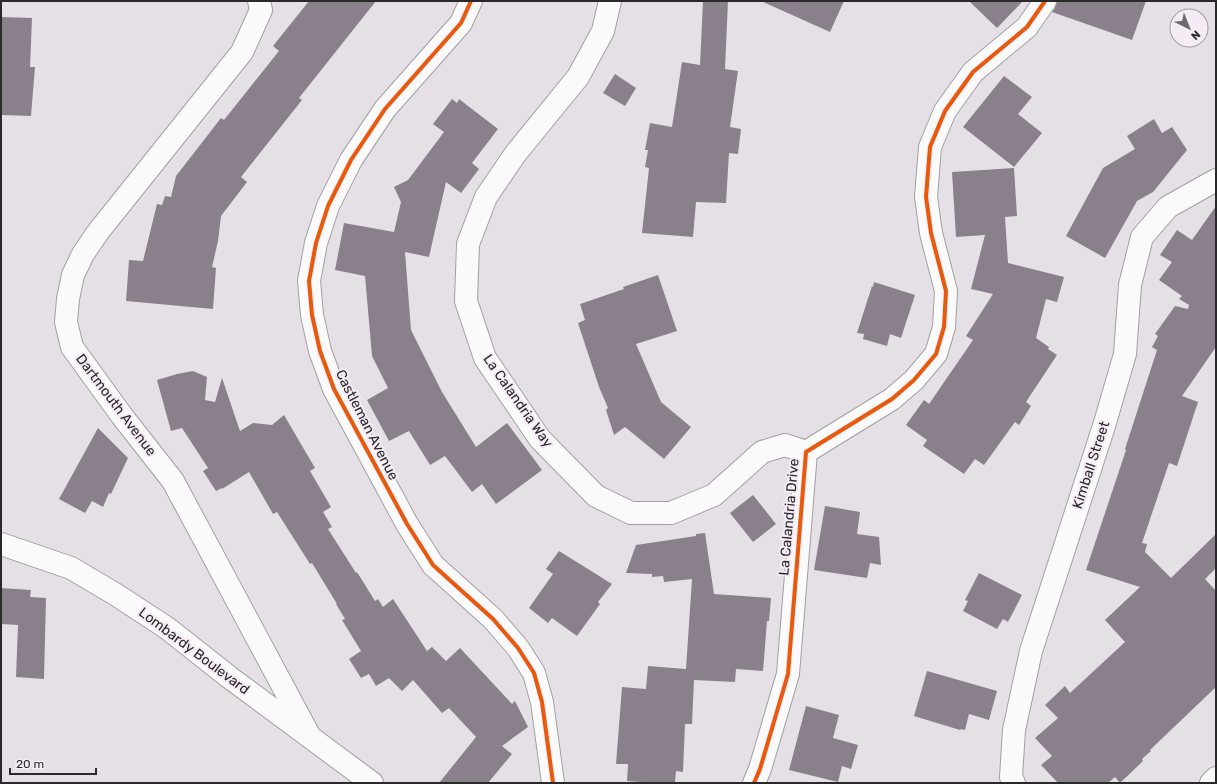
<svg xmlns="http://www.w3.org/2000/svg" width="1217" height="784" viewBox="0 0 1217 784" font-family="Rubik,sans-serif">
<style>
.building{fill:#8a808c}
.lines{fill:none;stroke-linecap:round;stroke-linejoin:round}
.minor-casing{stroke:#a29fa2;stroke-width:24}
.minor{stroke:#fbfafb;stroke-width:22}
.cycleway-casing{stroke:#f5ebf5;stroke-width:6}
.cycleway{stroke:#e8590c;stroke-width:4}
.labels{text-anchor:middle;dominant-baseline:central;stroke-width:4;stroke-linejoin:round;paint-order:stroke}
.street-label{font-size:14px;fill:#2b282b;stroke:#f5ebf5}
</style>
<rect width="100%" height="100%" fill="#e5e0e6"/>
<!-- building -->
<path class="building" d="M 309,1 L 376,1 L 299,98 L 302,100 L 241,177 L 247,182 L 221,216 L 218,241 L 212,267 L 216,268 L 213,309 L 126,301 L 129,260 L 143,261 L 157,204 L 162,205 L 165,196 L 171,197 L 176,176 L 221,118 L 224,120 L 279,51 L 273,46 Z
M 703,1 L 728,1 L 725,69 L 738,71 L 730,127 L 741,129 L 738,154 L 729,153 L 726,203 L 696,202 L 693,237 L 642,233 L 649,168 L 645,167 L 648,150 L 645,150 L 650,123 L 672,127 L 682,62 L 700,65 Z
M 761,1 L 844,1 L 830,32 Z
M 969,1 L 1023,1 L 997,28 Z
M 1057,1 L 1146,1 L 1132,40 L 1052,12 L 1055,8 Z
M 1,17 L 32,18 L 30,67 L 35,67 L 31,116 L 1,115 Z
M 615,74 L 636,88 L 625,106 L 603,93 Z
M 1004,76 L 1032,97 L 1018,114 L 1042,133 L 1014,167 L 963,127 Z
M 452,99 L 457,103 L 459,99 L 498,129 L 472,163 L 479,169 L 461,193 L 446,182 L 429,257 L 405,252 L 411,330 L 442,392 L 476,447 L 507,423 L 542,470 L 496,504 L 482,484 L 472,492 L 445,456 L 430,465 L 409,431 L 389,441 L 367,400 L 388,388 L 372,356 L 365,276 L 335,270 L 344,223 L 394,232 L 401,202 L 394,187 L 408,180 L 444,132 L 433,124 Z
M 1154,119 L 1162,133 L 1172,127 L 1187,150 L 1153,192 L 1137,201 L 1105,258 L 1066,236 L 1103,168 L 1135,149 L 1127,136 Z
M 1014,168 L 1017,216 L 1005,217 L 1008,263 L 1064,277 L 1057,302 L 1046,299 L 1036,338 L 1049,347 L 1048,349 L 1057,355 L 1026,402 L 1031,406 L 1019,425 L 1015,422 L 984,465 L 975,459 L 964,474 L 923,446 L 927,440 L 906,425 L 924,400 L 929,404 L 973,340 L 966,336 L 993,294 L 971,289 L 985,235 L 956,237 L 952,172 Z
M 1216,206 L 1216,347 L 1182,396 L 1198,402 L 1177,466 L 1169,463 L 1142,543 L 1147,544 L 1145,552 L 1171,578 L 1216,534 L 1216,568 L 1205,579 L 1216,591 L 1216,687 L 1150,750 L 1151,751 L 1142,759 L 1143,761 L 1120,783 L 1115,777 L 1108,783 L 1058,783 L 1041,765 L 1052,756 L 1035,738 L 1058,718 L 1045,705 L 1065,686 L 1070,693 L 1125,642 L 1105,620 L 1140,587 L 1086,570 L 1126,450 L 1125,449 L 1157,350 L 1152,347 L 1158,336 L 1155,334 L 1175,306 L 1188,309 L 1189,305 L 1179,299 L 1182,296 L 1159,280 L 1172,262 L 1160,255 L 1177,230 L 1192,240 Z
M 658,275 L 677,331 L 636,344 L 661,402 L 691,427 L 664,459 L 625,427 L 614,435 L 606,410 L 608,408 L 599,387 L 578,323 L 585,320 L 580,304 L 624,289 L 623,287 Z
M 874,282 L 915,295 L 901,338 L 890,334 L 887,346 L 863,339 L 864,334 L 857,333 L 872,286 L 873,287 Z
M 193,371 L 207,377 L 205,400 L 215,402 L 222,378 L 240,431 L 253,423 L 272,425 L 284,415 L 315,468 L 310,471 L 331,507 L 323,512 L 332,527 L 328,529 L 356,573 L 357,572 L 375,601 L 378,599 L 383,607 L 393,599 L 427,651 L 432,647 L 446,661 L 460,648 L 512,704 L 515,701 L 528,727 L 502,746 L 512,754 L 488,783 L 439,783 L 476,737 L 449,708 L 442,713 L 413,680 L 402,691 L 389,678 L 376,686 L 369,674 L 361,678 L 349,659 L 361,651 L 342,620 L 345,619 L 336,604 L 337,604 L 312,563 L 310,564 L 277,512 L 273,514 L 249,472 L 222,489 L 222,488 L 216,491 L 203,471 L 208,468 L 182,428 L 171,431 L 157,380 L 177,374 Z
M 98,428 L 128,458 L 111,494 L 109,493 L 103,507 L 92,501 L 85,513 L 59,499 Z
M 753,495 L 776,524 L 753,542 L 730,513 Z
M 825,506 L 860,512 L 857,534 L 879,537 L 881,565 L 870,563 L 867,578 L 814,570 Z
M 705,533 L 714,594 L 771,598 L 769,621 L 767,621 L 763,671 L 736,669 L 735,682 L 694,680 L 692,724 L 685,724 L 683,772 L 676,771 L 675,783 L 654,783 L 627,781 L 628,764 L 616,764 L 622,687 L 646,689 L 648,666 L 686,669 L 692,579 L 664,582 L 663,576 L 652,577 L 652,574 L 626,573 L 636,545 L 696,536 L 696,534 Z
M 559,551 L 612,584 L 598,602 L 600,604 L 577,636 L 552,618 L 548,623 L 529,608 L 553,574 L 546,569 Z
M 979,573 L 1022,595 L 1008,622 L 1003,619 L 997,629 L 963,611 L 968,601 L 965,600 Z
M 1,588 L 31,590 L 30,597 L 46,598 L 44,679 L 16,677 L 18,625 L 1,624 Z
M 927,671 L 997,691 L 989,720 L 969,714 L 965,730 L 961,729 L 960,730 L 914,716 Z
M 806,706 L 839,715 L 833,738 L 858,745 L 851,769 L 842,766 L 838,782 L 789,770 Z"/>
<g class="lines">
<defs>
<path id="minor" d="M 259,1 L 261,10 L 242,52 L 98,232 L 83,254 L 73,275 L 68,299 L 66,322 L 72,347 L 122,416 L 173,481 L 310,737
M 471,1 L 461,23 L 385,109 L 351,160 L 328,206 L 316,243 L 309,281 L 312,315 L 320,351 L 334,389 L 407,524 L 433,565 L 493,619 L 518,648 L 534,673 L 542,702 L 553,783
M 610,1 L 603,31 L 578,77 L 516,153 L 486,197 L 468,244 L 466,301 L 485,358 L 540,439 L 596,496 L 631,513 L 671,513 L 714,495 L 762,452 L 785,445 L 806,452
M 1,544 L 71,568 L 115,594 L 167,628 L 229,677 L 372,783
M 754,783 L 760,769 L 788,674 L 806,452 L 892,399 L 914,380 L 936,354 L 944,327 L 946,291 L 931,233 L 926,197 L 930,147 L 945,111 L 973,72 L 1027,27 L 1045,1
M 1014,783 L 1011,777 L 1014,730 L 1031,651 L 1104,426 L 1125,354 L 1130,285 L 1142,237 L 1168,207 L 1216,180
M 1211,783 L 1216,778"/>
</defs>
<!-- minor casing -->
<use href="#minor" class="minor-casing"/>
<!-- minor -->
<use href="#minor" class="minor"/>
<defs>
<path id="cycleway" d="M 471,1 L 461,23 L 385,109 L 351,160 L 328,206 L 316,243 L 309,281 L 312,315 L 320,351 L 334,389 L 407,524 L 433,565 L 493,619 L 518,648 L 534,673 L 542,702 L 553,783
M 754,783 L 760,769 L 788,674 L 806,452 L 892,399 L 914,380 L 936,354 L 944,327 L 946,291 L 931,233 L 926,197 L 930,147 L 945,111 L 973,72 L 1027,27 L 1045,1"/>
</defs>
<!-- cycleway casing -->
<use href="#cycleway" class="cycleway-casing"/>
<!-- cycleway -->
<use href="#cycleway" class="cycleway"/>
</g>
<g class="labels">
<!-- street labels -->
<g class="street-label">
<text transform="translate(518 401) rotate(55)">La Calandria Way</text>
<text transform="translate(116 405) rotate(53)">Dartmouth Avenue</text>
<text transform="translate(367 425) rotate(63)">Castleman Avenue</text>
<text transform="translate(1091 465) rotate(-72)">Kimball Street</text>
<text transform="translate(789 517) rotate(-85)">La Calandria Drive</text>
<text transform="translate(194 651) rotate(37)">Lombardy Boulevard</text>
</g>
</g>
<!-- border -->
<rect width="1217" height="784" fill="none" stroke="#2b282b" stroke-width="4"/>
<!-- north arrow -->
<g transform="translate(1189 28) rotate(137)"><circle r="19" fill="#f5ebf5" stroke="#a49da4"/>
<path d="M0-3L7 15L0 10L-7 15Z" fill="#6c686c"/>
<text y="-6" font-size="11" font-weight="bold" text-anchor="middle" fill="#2b282b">N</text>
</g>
<!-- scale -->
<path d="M10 768v6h86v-6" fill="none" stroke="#2b282b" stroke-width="2"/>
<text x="16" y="768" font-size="12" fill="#2b282b" stroke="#f5ebf5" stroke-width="3" paint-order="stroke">20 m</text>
</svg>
